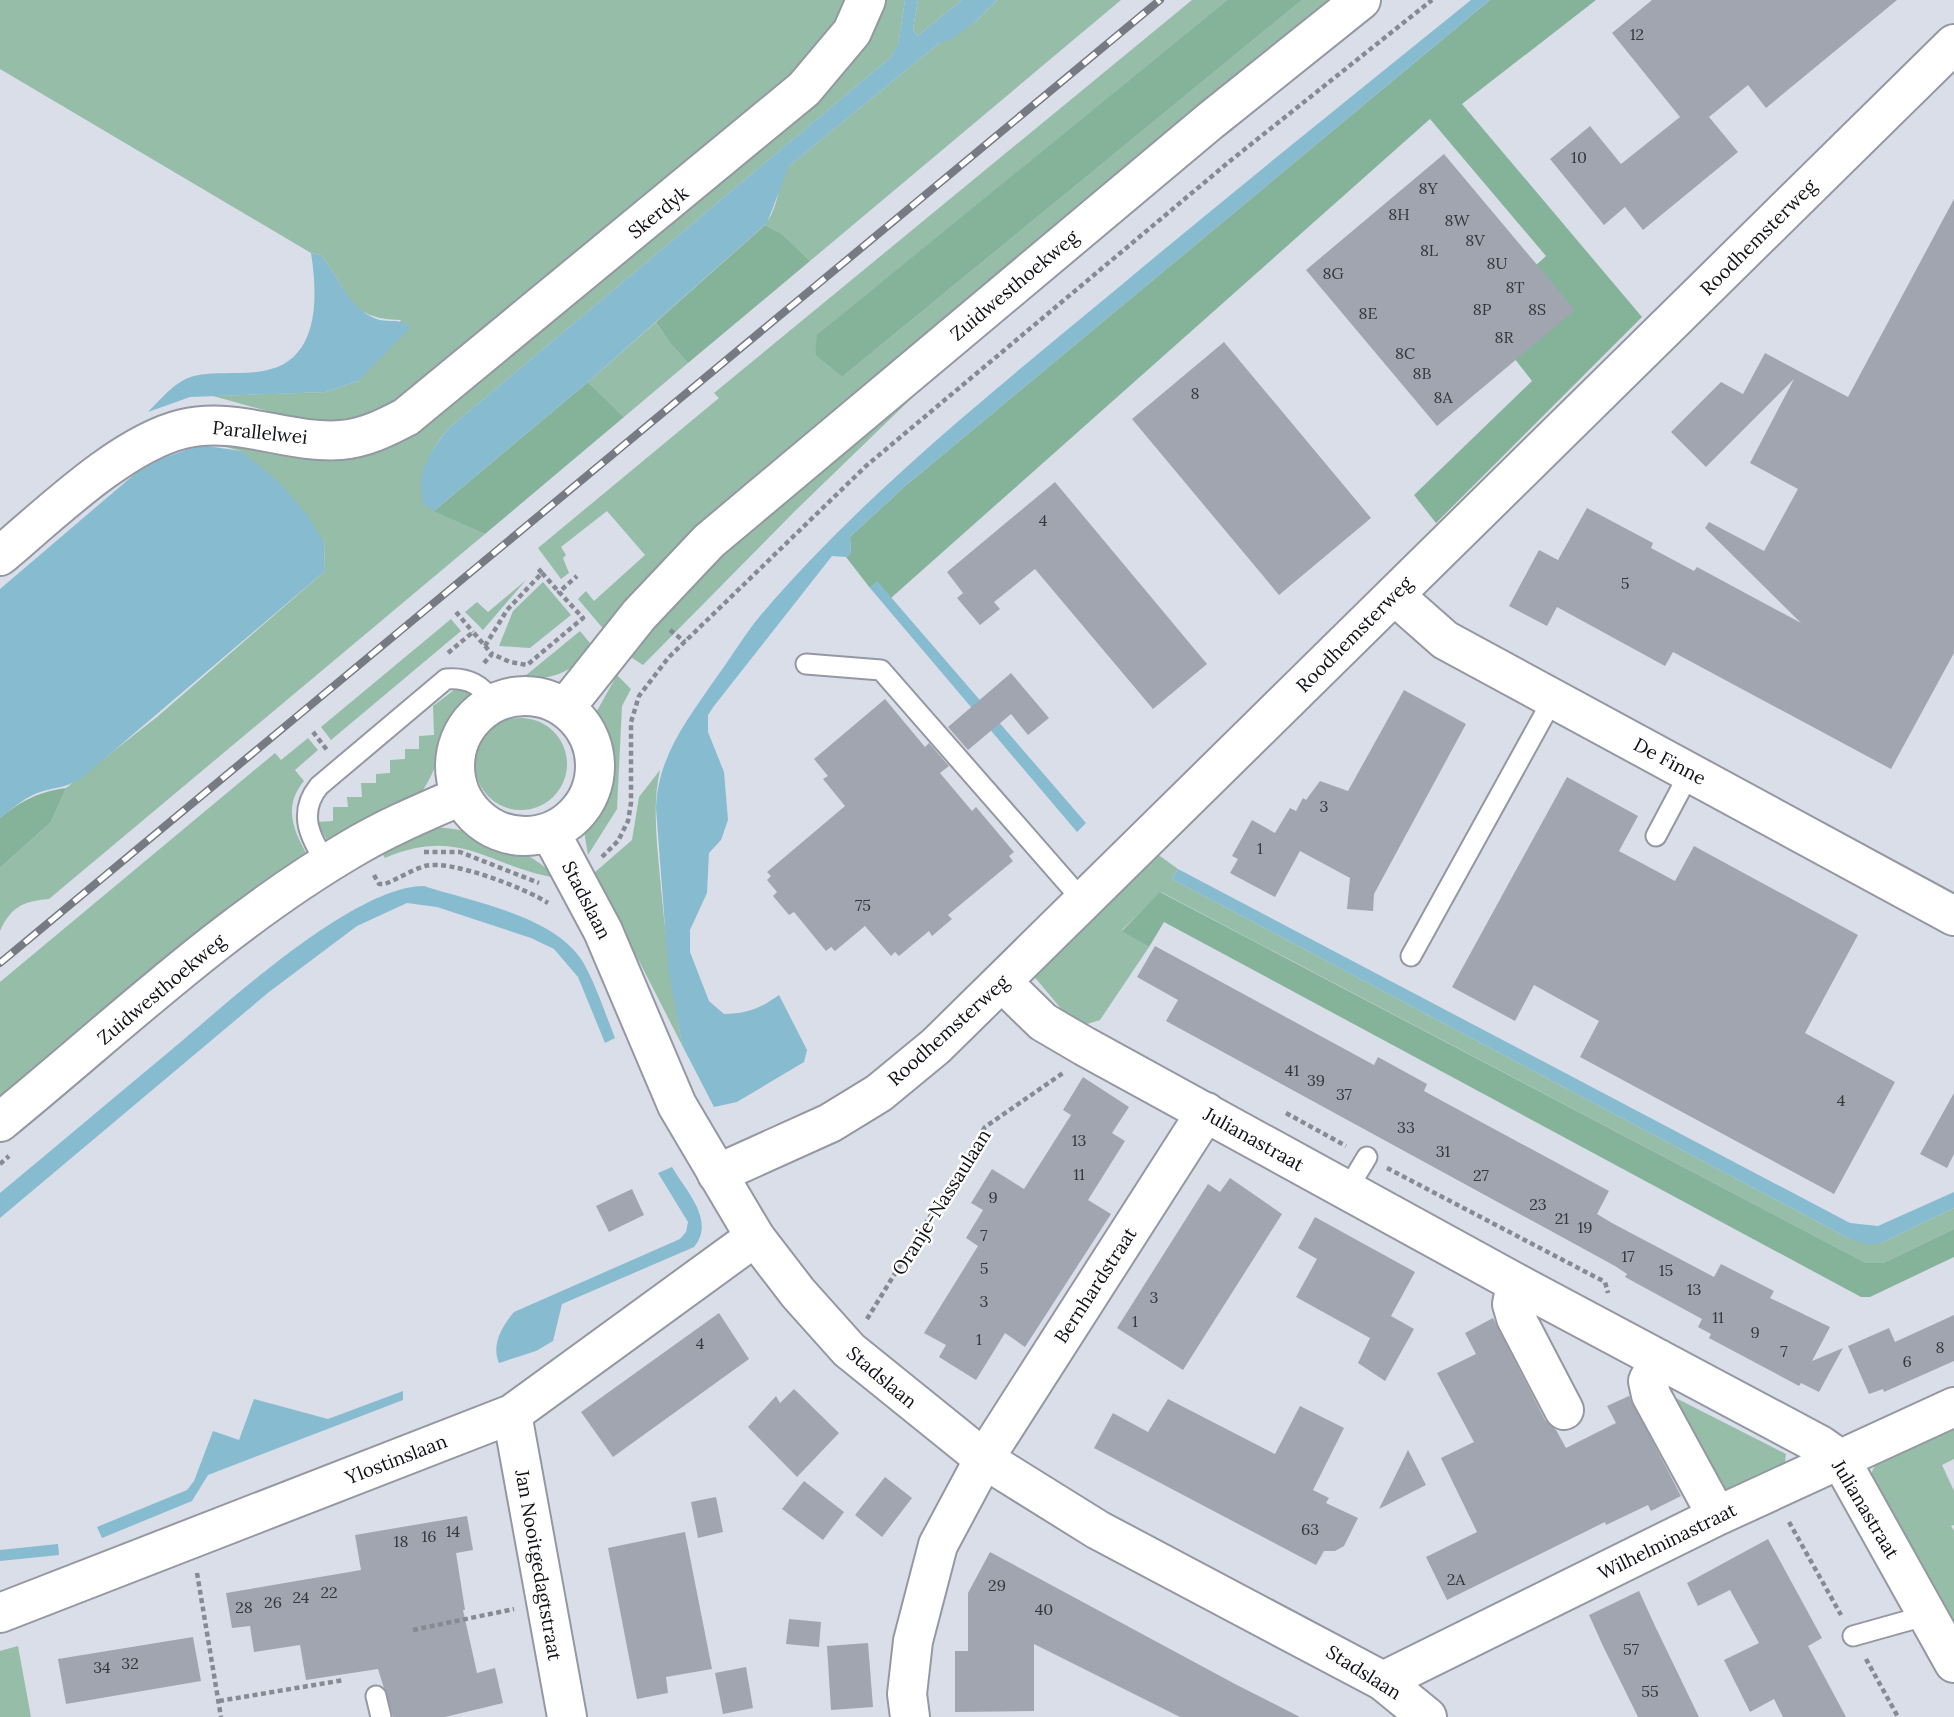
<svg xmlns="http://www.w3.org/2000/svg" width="1954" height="1717" viewBox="0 0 1954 1717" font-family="Lora,serif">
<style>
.green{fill:#96bda7}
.forest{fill:#85b399}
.water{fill:#87bbd0}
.building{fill:#a1a5b0}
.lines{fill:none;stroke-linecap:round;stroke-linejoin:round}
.service-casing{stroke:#9498a2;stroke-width:23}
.minor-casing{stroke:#9498a2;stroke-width:42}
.tertiary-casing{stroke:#9498a2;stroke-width:42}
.path{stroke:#878a92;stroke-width:4.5;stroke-dasharray:5 3.5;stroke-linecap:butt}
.service{stroke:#fff;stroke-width:19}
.minor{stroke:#fff;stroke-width:38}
.tertiary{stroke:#fff;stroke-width:38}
.rail-casing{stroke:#777a82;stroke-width:8}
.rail{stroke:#fff;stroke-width:5;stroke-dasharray:16;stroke-linecap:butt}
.labels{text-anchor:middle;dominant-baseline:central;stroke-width:5;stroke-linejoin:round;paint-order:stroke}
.number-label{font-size:16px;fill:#34373c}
.street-label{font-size:19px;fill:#101215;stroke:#fff}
</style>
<rect width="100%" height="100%" fill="#dadee9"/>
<!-- green -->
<path class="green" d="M 0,0 L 855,0 L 807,69 L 403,400 L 349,422 L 307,422 L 213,396 L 326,392 L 358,381 L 401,320 C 346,319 350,292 321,255 L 311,253 L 0,69 Z
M 882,0 L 905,0 L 898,46 L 891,57 L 449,428 C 423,458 426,467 424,505 L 485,534 L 49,899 C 23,901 11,907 0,931 L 0,868 L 51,822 L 66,788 L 157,717 L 325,571 L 324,542 L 241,451 L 218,445 L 239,443 L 338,453 Z
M 918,0 L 962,0 L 917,36 L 913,29 Z
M 997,0 L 1121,0 L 810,261 L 782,234 L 765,225 C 779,207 777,185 789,166 L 938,44 L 976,21 Z
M 1192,0 L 1227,0 L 818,335 L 815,355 L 842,377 L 1302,0 L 1335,0 L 606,632 L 578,599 L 586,591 L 594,601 L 645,555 L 607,511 L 561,547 L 566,555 L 563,558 L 569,573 L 561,579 L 538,548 L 719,398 L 714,393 Z
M 656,322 L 670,343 L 688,363 L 624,417 L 588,382 Z
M 919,391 L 796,510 L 643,665 L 626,654 L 704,564 Z
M 526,580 L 483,630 L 465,612 L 477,602 L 488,612 Z
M 543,582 L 571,615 L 530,648 L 499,646 L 513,611 Z
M 451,619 L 461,631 L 331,740 L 321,727 Z
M 580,631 L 594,648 C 569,675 555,677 519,681 Z
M 617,675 L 631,689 L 622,706 L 617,809 L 588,855 L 584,831 C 611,792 617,760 593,718 Z
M 463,687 L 475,696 C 443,720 444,759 423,790 C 406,813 356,832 330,846 L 317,822 L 333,821 L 333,807 L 348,807 L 347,797 L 362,797 L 361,783 L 376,783 L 376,774 L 390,773 L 390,760 L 405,759 L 405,749 L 419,749 L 419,736 L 434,735 L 433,706 L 454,690 Z
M475 764a46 46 0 1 1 92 0a46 46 0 1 1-92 0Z
M 308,738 L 318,750 L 295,770 L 304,781 C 282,807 294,832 309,858 L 0,1103 L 0,982 L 275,753 L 281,760 Z
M 660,770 C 652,805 657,843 660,878 C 665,934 672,989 682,1045 L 594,873 L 632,840 L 639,797 Z
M 430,827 C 475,828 525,846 557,878 C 486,866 461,826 385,858 L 379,848 Z
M 1153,851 L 1178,869 L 1172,879 L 1848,1238 L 1881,1243 L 1954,1208 L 1954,1229 L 1883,1263 L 1866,1263 L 1161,892 L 1122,930 L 1149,947 L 1100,1020 L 1087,1024 L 1063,1011 L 1032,974 Z
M 1666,1393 L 1786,1454 L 1784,1469 L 1713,1503 Z
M 1954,1422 L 1954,1459 L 1942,1465 L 1954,1491 L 1954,1525 L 1951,1526 L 1954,1531 L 1954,1632 L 1871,1474 L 1876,1463 Z
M 18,1646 L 31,1717 L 0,1717 L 0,1651 Z"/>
<!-- forest -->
<path class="forest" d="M 1227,0 L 1302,0 L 842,377 L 815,355 L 817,335 Z
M 1490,0 L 1596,0 L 1462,104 L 1642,317 L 1436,523 L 1414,495 L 1532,381 L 1481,316 L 1546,256 L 1430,119 L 891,598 L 877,582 L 870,588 L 846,557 L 851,553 L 850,537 L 904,487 Z
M 765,225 L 782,234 L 810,261 L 688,363 L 670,343 L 656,322 Z
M 588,382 L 624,417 L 485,534 L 434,511 Z
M 66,788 L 51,822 L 0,868 L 0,818 C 21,801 38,792 66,788 Z
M 1160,892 L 1866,1263 L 1883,1263 L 1954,1229 L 1954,1257 L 1870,1297 L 1861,1297 L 1164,922 L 1149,947 L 1122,931 Z"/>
<!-- water -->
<path class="water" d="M 905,0 L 918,0 L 913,29 L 917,36 L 962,0 L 997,0 L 976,21 L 952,39 L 938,44 L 789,166 L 767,223 L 588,382 L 434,511 L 424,505 C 414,475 430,451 449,428 L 891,57 L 898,45 Z
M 1471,0 L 1490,0 L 904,487 L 850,537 L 851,553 L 846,557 L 832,556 L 714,706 L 708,715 L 708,732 L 724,772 L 728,820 L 721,840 L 709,853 L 707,893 L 690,930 L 690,952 L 709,1001 L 724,1014 C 747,1014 761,1008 779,995 L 807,1050 L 804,1062 L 737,1102 L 714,1107 L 682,1045 L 668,967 L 656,808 C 658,756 687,720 716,678 C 731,658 744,635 760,616 C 864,494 990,394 1113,292 C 1231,193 1351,97 1471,0 Z
M 311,253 L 321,255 C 339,277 347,306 374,318 C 388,324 398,317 411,327 L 358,381 L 326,392 L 190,397 L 148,412 C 160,400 176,380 194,376 C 216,371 241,375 263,371 C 320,362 318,297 311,253 Z
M 200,445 L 241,451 L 278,481 L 308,516 L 324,542 L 325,571 L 84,776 C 66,788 62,786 43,791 C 26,796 13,808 0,818 L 0,589 L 136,473 L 161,459 Z
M 877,581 L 1086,823 L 1077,832 L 870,588 Z
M 1178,869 L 1850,1223 L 1878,1226 L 1954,1192 L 1954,1208 L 1881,1243 L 1870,1245 L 1848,1238 L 1172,879 Z
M 424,886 C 473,902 555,916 583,962 C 596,985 605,1013 615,1038 L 605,1043 L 578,977 L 554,949 L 531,938 L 437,907 L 407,903 L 357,926 L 269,992 L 0,1218 L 0,1193 C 55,1147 109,1102 164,1056 C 221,1009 352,886 424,886 Z
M 672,1167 C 686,1191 716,1221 694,1247 L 562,1304 L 553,1341 L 536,1351 L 499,1363 C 491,1345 502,1326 514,1312 L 680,1239 L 686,1232 L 688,1222 L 658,1173 Z
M 403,1391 L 403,1400 L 208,1475 L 192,1501 L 102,1538 L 97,1527 L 187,1490 L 194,1481 L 213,1431 L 239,1440 L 254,1399 L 328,1419 Z
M 58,1544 L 59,1555 L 0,1561 L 0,1550 Z"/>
<!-- building -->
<path class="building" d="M 1652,0 L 1897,0 L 1766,108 L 1748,85 L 1709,117 L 1738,152 L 1643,230 L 1625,207 L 1604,225 L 1550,159 L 1590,126 L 1621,164 L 1680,117 L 1612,33 Z
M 1444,154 L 1575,310 L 1437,426 L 1306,270 Z
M 1954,199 L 1954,653 L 1891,769 L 1673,652 L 1665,666 L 1557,607 L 1547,626 L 1509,606 L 1539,550 L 1558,560 L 1587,508 L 1653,543 L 1651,548 L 1694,571 L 1697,567 L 1801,623 L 1705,528 L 1709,522 L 1764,551 L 1798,489 L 1750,463 L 1794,379 L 1706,467 L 1671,432 L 1721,382 L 1743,394 L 1765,353 L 1848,397 Z
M 1224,342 L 1371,518 L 1279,595 L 1132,419 Z
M 1055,482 L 1207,664 L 1153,709 L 1035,569 L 994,602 L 1000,609 L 980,625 L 957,598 L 963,593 L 947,572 Z
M 1011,673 L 1049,718 L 1028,735 L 1011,714 L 968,750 L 948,727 Z
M 1404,690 L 1466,724 L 1374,894 L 1373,911 L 1347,909 L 1350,878 L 1300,851 L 1275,897 L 1230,873 L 1238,859 L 1232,856 L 1252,820 L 1275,833 L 1290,808 L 1296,811 L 1303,798 L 1306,800 L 1320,781 L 1348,791 Z
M 885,699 L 925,747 L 929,743 L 949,766 L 940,773 L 972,811 L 976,807 L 1014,852 L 1009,856 L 1013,861 L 948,915 L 952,919 L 932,936 L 929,931 L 899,956 L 895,952 L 891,956 L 865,926 L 835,951 L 831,947 L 826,951 L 794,912 L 789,915 L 773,896 L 777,892 L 767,880 L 771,876 L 767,872 L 845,806 L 823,779 L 828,776 L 814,759 Z
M 1567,777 L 1638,816 L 1619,851 L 1675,881 L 1694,846 L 1858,935 L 1805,1033 L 1895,1082 L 1834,1194 L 1580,1057 L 1599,1021 L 1534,985 L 1515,1021 L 1452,987 Z
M 1155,946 L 1374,1065 L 1378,1057 L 1427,1084 L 1424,1091 L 1446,1103 L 1609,1191 L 1597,1214 L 1612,1223 L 1714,1277 L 1721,1264 L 1774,1291 L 1770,1298 L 1830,1327 L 1812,1361 L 1843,1348 L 1819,1392 L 1801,1383 L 1799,1386 L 1709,1338 L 1711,1334 L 1698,1327 L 1702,1319 L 1625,1277 L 1627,1274 L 1615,1266 L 1166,1021 L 1178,1000 L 1137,977 Z
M 1083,1077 L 1129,1107 L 1112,1133 L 1125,1141 L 1088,1200 L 1111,1214 L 1025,1347 L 1005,1333 L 976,1380 L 939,1357 L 946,1345 L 924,1333 L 978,1246 L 966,1238 L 983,1210 L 971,1203 L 992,1169 L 1024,1189 L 1071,1115 L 1063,1110 Z
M 1954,1093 L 1954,1154 L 1947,1168 L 1920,1154 Z
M 1230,1178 L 1282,1214 L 1183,1370 L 1117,1328 L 1208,1184 L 1220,1192 Z
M 632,1189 L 644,1215 L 609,1232 L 596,1206 Z
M 1315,1217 L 1415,1272 L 1391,1316 L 1414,1329 L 1385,1381 L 1358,1363 L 1370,1338 L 1296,1297 L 1317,1259 L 1298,1248 Z
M 719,1313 L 749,1359 L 613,1457 L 581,1412 Z
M 1954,1315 L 1954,1361 L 1884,1392 L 1883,1389 L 1869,1394 L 1848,1346 L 1889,1328 L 1895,1342 Z
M 1493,1318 L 1545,1420 L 1556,1430 L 1566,1448 L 1616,1423 L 1607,1406 L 1629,1396 L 1681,1496 L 1651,1511 L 1648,1505 L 1606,1525 L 1605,1522 L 1447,1600 L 1426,1557 L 1477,1532 L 1441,1458 L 1474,1442 L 1437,1373 L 1476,1354 L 1465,1333 Z
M 794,1389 L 839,1433 L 797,1477 L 748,1427 L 776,1396 L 780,1403 Z
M 1168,1399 L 1275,1454 L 1300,1406 L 1344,1428 L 1313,1490 L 1329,1498 L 1326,1503 L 1358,1518 L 1344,1546 L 1335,1551 L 1324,1551 L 1316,1565 L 1094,1448 L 1113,1413 L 1148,1432 Z
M 1408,1450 L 1426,1485 L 1379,1509 Z
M 885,1477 L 912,1498 L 882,1537 L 855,1515 Z
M 804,1481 L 844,1512 L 823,1540 L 782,1509 Z
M 716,1497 L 723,1532 L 698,1538 L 691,1502 Z
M 467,1516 L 473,1550 L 456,1553 L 465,1610 L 463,1610 L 477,1673 L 495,1668 L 503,1703 L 445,1717 L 393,1717 L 378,1669 L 306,1680 L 300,1645 L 254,1652 L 250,1626 L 232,1628 L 226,1593 L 361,1570 L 355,1535 Z
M 685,1532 L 712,1669 L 666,1677 L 668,1693 L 637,1699 L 608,1548 Z
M 1768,1539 L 1822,1638 L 1808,1646 L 1846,1717 L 1783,1717 L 1774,1699 L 1750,1712 L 1724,1660 L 1759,1643 L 1730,1590 L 1698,1606 L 1687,1583 Z
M 990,1552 L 1235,1684 L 1300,1717 L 1180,1717 L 1034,1644 L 1034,1711 L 955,1712 L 955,1651 L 968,1651 L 968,1593 Z
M 1639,1591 L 1655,1626 L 1699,1717 L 1638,1717 L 1603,1646 L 1589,1615 Z
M 789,1619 L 821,1622 L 819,1647 L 786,1644 Z
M 193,1637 L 201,1681 L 66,1704 L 58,1659 Z
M 868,1643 L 873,1707 L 831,1710 L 827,1646 Z
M 746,1667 L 753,1708 L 723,1714 L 715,1673 Z"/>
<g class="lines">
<defs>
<path id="service" d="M 806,664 L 881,670 L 1084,902
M 1656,836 L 1690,772
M 327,864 C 310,838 297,813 319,786 L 446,679 C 468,677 482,685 494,703
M 1411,956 L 1553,699
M 1347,1190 L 1367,1157
M 1853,1636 L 1928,1615
M 376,1696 L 381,1717"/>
<path id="minor" d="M 0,556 C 49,515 121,444 183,429 C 237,416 288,444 341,440 C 365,438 385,428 406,417 L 804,89 L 852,32 L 866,0
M 1394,595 L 1445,640 L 1954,916
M 1002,982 L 1043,1022 L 1084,1046 L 1516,1283 L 1820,1445 L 1840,1459 L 1954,1663
M 717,1174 L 830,1123 L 879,1093 L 936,1046 L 1954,44
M 1516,1283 L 1512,1304 L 1516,1318 L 1564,1410
M 1659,1359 L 1648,1381 L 1651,1395 L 1717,1516
M 512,1414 L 567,1717
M 0,1613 L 512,1414 L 755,1237
M 1383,1681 L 1717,1516 L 1954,1407
M 910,1717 L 907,1694 L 913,1641 L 938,1545 L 984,1459 L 1206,1112"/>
<path id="tertiary" d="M455 766a70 70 0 1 1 140 0a70 70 0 1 1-140 0Z
M 565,708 L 639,615 L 709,541 L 1210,121 L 1361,0
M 550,832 L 603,931 L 677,1105 L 755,1237 L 798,1293 L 849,1350 L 984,1459 L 1098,1530 L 1383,1681 L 1427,1717
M 0,1122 C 114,1029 223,924 351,849 C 386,828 424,812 461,796"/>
</defs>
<!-- service casing -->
<use href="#service" class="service-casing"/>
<!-- minor casing -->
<use href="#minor" class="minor-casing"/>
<!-- tertiary casing -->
<use href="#tertiary" class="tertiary-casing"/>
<!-- path -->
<path class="path" d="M 542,573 L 559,592
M 456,612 L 473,632
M 670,630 L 685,642
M 485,646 L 507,610 L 542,573 L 537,567
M 448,653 L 473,632 L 492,654
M 484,663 L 492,654 L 510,662 L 527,665 L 583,618 L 559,592 L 577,576
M 313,732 L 327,750
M 424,852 L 460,852 L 539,883
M 602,857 L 618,841 L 628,821 L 631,803 L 631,722 L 639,696 L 669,657 L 866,466 L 1230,161 L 1432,0
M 374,875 L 379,884 L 385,884 C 398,879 411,870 425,866 C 450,859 525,888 548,903
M 1286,1113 L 1346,1146
M 0,1164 L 9,1156
M 1387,1168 L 1605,1282 L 1608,1293
M 867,1319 L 985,1127 L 1063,1073
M 1789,1522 L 1841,1615
M 197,1573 L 221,1717
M 413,1630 L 514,1609
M 1866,1659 L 1898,1717
M 219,1701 L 344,1680"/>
<!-- service -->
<use href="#service" class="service"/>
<!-- minor -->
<use href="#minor" class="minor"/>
<!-- tertiary -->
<use href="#tertiary" class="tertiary"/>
<defs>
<path id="rail" d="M 0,963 L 1160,0"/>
</defs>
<!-- rail casing -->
<use href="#rail" class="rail-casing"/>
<!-- rail -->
<use href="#rail" class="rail"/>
</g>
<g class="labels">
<!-- number labels -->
<g class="number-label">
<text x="1637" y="34">12</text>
<text x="1579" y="157">10</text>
<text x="1428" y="188">8Y</text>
<text x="1399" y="214">8H</text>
<text x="1457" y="220">8W</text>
<text x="1475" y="240">8V</text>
<text x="1429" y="250">8L</text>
<text x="1497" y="263">8U</text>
<text x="1333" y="273">8G</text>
<text x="1515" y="287">8T</text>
<text x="1482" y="309">8P</text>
<text x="1537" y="309">8S</text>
<text x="1368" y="313">8E</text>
<text x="1504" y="337">8R</text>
<text x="1405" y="353">8C</text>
<text x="1422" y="373">8B</text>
<text x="1195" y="393">8</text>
<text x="1443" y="397">8A</text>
<text x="1043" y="520">4</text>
<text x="1625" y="583">5</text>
<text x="1324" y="806">3</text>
<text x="1260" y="848">1</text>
<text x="863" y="905">75</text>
<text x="1292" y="1070">41</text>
<text x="1316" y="1080">39</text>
<text x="1344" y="1094">37</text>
<text x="1841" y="1100">4</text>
<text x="1406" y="1127">33</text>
<text x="1079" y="1140">13</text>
<text x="1443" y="1151">31</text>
<text x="1079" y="1174">11</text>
<text x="1481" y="1175">27</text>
<text x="993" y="1197">9</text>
<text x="1538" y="1204">23</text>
<text x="1562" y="1218">21</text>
<text x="1585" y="1227">19</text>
<text x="984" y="1235">7</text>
<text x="1628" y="1256">17</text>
<text x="984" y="1268">5</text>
<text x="1666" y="1270">15</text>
<text x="1694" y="1289">13</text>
<text x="1154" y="1297">3</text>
<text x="984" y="1301">3</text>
<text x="1718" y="1317">11</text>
<text x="1135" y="1321">1</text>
<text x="1755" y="1332">9</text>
<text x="979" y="1339">1</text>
<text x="700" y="1343">4</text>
<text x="1940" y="1347">8</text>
<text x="1784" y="1351">7</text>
<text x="1907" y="1361">6</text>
<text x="1310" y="1529">63</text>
<text x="453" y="1531">14</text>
<text x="429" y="1536">16</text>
<text x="401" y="1541">18</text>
<text x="1456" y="1579">2A</text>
<text x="997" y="1585">29</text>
<text x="329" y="1592">22</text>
<text x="301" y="1597">24</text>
<text x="273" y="1602">26</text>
<text x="244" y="1607">28</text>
<text x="1044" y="1609">40</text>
<text x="1631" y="1649">57</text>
<text x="130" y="1663">32</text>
<text x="102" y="1667">34</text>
<text x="1650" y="1691">55</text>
</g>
<!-- street labels -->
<g class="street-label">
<text transform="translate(658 212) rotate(-39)">Skerdyk</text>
<text transform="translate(1758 237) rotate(-45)">Roodhemsterweg</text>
<text transform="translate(1014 285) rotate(-40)">Zuidwesthoekweg</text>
<text transform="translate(260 432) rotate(6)">Parallelwei</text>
<text transform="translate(1354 634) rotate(-45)">Roodhemsterweg</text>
<text transform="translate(1670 761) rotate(28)">De Finne</text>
<text transform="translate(587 900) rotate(63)">Stadslaan</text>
<text transform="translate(161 989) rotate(-40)">Zuidwesthoekweg</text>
<text transform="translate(948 1030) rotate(-42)">Roodhemsterweg</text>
<text transform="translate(1254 1139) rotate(29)">Julianastraat</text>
<text transform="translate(941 1202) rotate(-58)">Oranje-Nassaulaan</text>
<text transform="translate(1095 1285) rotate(-57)">Bernhardstraat</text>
<text transform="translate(882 1377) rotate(40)">Stadslaan</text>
<text transform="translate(396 1459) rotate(-21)">Ylostinslaan</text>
<text transform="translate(1866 1509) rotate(59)">Julianastraat</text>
<text transform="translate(1667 1541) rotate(-26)">Wilhelminastraat</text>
<text transform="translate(539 1565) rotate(80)">Jan Nooitgedagtstraat</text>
<text transform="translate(1364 1672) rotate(32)">Stadslaan</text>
</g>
</g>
</svg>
